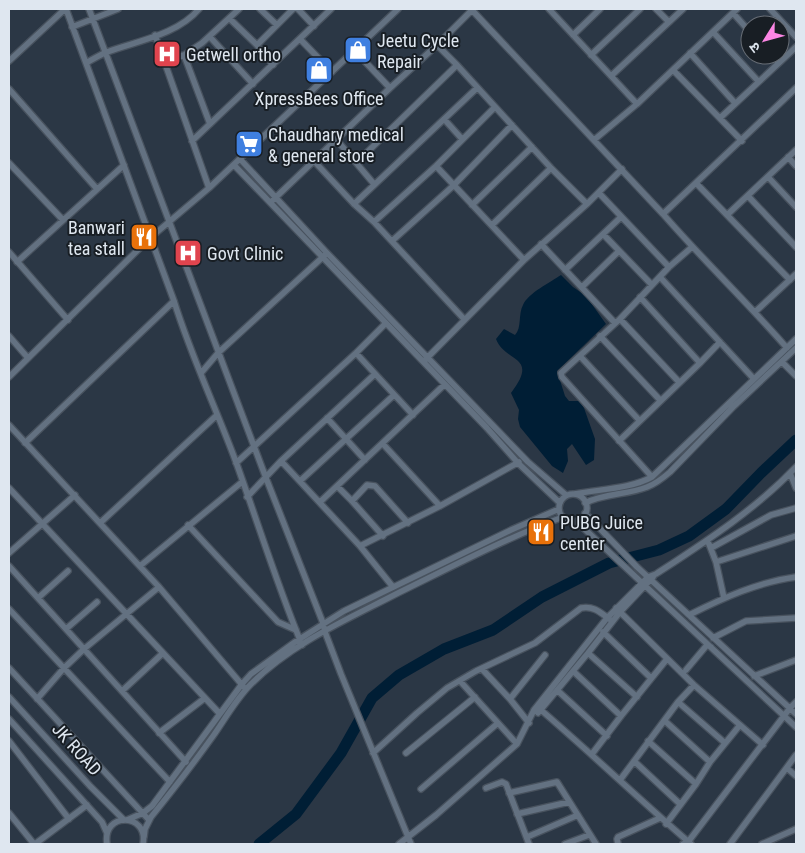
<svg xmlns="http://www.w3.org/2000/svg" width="805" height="853" viewBox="0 0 805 853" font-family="'Roboto Condensed','Noto Sans Devanagari',sans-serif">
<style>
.water{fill:#001e35}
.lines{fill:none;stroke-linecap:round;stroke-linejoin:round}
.river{stroke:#001e35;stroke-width:11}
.minor-casing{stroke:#48525e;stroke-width:8}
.minor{stroke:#637181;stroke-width:5.5}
.labels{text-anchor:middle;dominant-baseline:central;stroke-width:4;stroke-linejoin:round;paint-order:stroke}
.poi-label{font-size:18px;fill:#dfe7f0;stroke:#181e24;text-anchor:start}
.street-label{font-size:18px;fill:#dfe7f0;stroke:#181e24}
</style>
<rect width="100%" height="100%" fill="#2b3745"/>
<!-- water -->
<path class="water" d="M 561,275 L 573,287 L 586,296 L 606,324 L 557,371 L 565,396 L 569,401 L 580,401 L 584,408 L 595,439 L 594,460 L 586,465 L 572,444 L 567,449 L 568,461 L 563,473 L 552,466 L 520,427 L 518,419 L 519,410 L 511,393 C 540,355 505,363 496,339 L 504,329 L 515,335 C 522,328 518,314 523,305 C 528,293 551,282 561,275 Z"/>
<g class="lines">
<!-- river -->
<path class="river" d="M 259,844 L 296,814 L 341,753 L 372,698 L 399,675 L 444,649 L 493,630 L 542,597 L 609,563 L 659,550 L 689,536 L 726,509 L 761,473 L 796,440"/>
<defs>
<path id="minor" d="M 66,9 L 174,301 C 191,356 216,408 236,462 C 258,523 277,585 302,645
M 89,9 L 266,478 L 323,623 L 325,632 L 341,674 L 411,844
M 260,9 L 277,25
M 298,9 L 314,26
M 471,9 L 663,214 C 703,260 747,302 787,348
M 549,9 L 637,104
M 656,9 L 669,22
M 770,9 L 796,37
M 733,13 L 750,32
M 230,19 L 257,45 L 273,65
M 72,27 L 118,9
M 713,32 L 758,81
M 155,35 L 209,188
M 573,35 L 600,9
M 210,37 L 253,84
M 300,39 L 332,72
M 257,45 L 293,9
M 437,45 L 457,65 L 551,168 L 587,204
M 354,50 L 390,88
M 690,53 L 735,103
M 184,55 L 210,124
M 591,55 L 640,9
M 772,55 L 778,62
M 164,60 L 184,55 L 202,43 L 239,9
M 9,61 L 65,9
M 86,63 C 93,59 100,55 107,52 C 137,41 177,35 199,9
M 673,70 L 742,141
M 611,76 L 683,9
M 9,89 L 97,189
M 720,118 L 796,47
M 444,119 L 462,139
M 336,139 L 374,184
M 594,140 L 637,104 L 737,9
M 192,141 L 331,9
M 788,157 L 796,166
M 240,159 L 327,253 L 528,462 L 566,495
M 314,161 L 354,204 L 374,222 L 464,319
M 357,162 L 457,65
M 9,163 L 63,220
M 234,165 L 487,428 L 518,463 L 560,503
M 436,166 L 524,260
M 769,178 L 796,207
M 696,183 L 790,280
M 599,193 L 669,267
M 748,196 L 796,247
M 273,200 L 390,88 L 437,45 L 472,10
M 354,204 L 477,88
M 472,205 L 532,147
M 663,214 L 796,88
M 727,215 L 796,150
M 374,222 L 436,166 L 495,107
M 492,225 L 551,168
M 603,234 L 652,285
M 392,241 L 453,186 L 512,125
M 541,244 L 615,323
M 9,252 L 68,320
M 17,262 L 124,165
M 565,270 L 621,217
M 660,277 L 754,379
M 582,287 L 619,251
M 640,297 L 700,363
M 755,312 L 796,274
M 620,319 L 679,382
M 9,336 L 28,358
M 600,336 L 660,400
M 356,353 L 413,415
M 580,356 L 639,420
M 426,359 L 524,260 L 587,204 L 622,169
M 782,362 L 796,376
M 201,373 L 218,353 L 325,255
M 9,377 L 150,238 L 209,188 L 398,9
M 327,418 L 365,460
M 9,425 L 159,587 L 243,686
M 619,441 L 700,363 L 720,342
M 25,443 L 174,301
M 383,444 L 440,506
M 281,461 L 360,546 L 393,587
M 236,463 L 356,353 L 386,323
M 790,473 L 796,488
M 652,477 L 562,377 L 561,373 L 620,319 L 669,267 L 692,247
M 300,481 L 394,395
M 337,486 L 352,501 L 383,536
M 9,488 L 220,714
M 575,494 C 600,489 630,489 652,477 L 796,339
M559 508a14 14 0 1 1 28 0a14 14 0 1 1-28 0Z
M 247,497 L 281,461 L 375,374
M 352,501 L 367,485 L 375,486 L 408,523
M 320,502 L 444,385
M 585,503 C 605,493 627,495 647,487 C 655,484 663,478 670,472 L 733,407 L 796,348
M 585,513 L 637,567 L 796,714
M 576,521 L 796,727
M 100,523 L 217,415
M 188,525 L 278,622 L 296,630
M 709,544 L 716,562 L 724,598
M 360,546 L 440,506 L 519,462
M 711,548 L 771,515 L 796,508
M 9,553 L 75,495
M 716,562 L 796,536
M 9,566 L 186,762
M 140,566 L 242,482
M 38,598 L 68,571
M 616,608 L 694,685 L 763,745
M 9,609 L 170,782
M 689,615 C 723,598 758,582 796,577
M 66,629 L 97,602
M 603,632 L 651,678
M 713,638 L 746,621 L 796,618
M 588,653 L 637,697
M 9,668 L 149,820
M 482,669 L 510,699 L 529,723
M 686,670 L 707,645 L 711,647
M 573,671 L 621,716
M 754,676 L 796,660
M 460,681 L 517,744
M 557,690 L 607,736
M 122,691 L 163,653
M 9,697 L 90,786 L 124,820
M 37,699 L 64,668 L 84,649 L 159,587
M 510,699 L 545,655
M 678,702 L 725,743
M 541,710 C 592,754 640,800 691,844
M 538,713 L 588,653 L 620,612 L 653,577
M 9,719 L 93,812 L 102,822 L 107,833
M 665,721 L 710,762
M 159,733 L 205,698
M 9,741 L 69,819
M 648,741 L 696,784
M 373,753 L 417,713 L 447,688 L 476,671 L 535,643 L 581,608 C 594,605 602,614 612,621
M 406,753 L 475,697
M 592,754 L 621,716 L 667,659
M 634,761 L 680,804
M 787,768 L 796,776
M 620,780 L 678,702 L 694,685
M 486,788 L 502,782 L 506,784 L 529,844
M 421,789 L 498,723
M 509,793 L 557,782 L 596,844
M 9,813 L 34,844
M 517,814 L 569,802
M 127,820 L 143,813 L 152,806 L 242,684 L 251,674 L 295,642 L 344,611 L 511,530 L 559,509
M 666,824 L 696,784 L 710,762 L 740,725
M 144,837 L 145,829 L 151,817 C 172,791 193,764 213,736 C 225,719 236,699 251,684 C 292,643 348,619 398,593 C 453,566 506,538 563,517
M 527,837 L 578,815
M 35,844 L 87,805
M 107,844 C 102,811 149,813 143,844
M 399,844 L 436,815 L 517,744 L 534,710 L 607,618 L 648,577 L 656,574 C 705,542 755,510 796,467
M 565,844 L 589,835
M 618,844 L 617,839 L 618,837 L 660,818
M 683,844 L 688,842 L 790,708 L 796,702
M 730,844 L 796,755
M 762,844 L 796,829"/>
</defs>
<!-- minor casing -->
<use href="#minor" class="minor-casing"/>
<!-- minor -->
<use href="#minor" class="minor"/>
</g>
<!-- icons -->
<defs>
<symbol id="shop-square" viewBox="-11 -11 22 22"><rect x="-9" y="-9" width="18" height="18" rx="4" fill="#3f7fe0" stroke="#181e24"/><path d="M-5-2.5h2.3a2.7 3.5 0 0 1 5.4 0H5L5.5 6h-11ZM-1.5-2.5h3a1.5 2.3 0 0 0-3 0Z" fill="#fff"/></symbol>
<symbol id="hospital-square" viewBox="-11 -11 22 22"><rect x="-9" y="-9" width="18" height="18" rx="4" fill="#e0444e" stroke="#181e24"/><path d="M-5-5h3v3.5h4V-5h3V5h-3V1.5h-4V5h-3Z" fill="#fff"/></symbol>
<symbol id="supermarket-square" viewBox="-11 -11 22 22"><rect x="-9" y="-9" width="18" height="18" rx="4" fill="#3f7fe0" stroke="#181e24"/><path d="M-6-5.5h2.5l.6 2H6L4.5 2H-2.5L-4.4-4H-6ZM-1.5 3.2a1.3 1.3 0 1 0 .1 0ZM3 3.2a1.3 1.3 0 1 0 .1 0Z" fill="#fff"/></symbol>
<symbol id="restaurant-square" viewBox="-11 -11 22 22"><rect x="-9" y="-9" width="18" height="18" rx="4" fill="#e8710a" stroke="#181e24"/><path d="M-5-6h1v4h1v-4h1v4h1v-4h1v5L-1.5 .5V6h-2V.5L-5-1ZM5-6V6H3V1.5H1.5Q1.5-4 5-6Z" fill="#fff"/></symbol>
</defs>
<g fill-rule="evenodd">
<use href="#shop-square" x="342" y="34" width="32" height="32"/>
<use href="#hospital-square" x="151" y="38" width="32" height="32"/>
<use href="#shop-square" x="303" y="54" width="32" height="32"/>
<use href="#supermarket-square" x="233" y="128" width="32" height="32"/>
<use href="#restaurant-square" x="128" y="221" width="32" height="32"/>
<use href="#hospital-square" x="172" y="237" width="32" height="32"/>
<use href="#restaurant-square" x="525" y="516" width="32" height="32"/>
</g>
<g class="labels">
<!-- poi labels -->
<g class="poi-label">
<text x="377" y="40">Jeetu Cycle<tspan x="377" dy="21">Repair</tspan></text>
<text x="186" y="54">Getwell ortho</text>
<text x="319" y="98" text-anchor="middle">XpressBees Office</text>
<text x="268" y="134">Chaudhary medical<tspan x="268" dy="21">&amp; general store</tspan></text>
<text x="125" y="227" text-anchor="end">Banwari<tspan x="125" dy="21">tea stall</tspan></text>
<text x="207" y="253">Govt Clinic</text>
<text x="560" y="522">PUBG Juice<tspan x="560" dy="21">center</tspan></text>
</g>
<!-- street labels -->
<g class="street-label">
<text transform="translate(77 749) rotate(48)">JK ROAD</text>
</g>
</g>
<!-- border -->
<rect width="805" height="853" fill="none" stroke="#dfe7f0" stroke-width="20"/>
<!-- north arrow -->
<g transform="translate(765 40) rotate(233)"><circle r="24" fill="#181e24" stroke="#686e76"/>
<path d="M0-4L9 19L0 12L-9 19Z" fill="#fc86e4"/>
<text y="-8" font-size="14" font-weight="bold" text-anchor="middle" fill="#dfe7f0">उ</text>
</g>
</svg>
